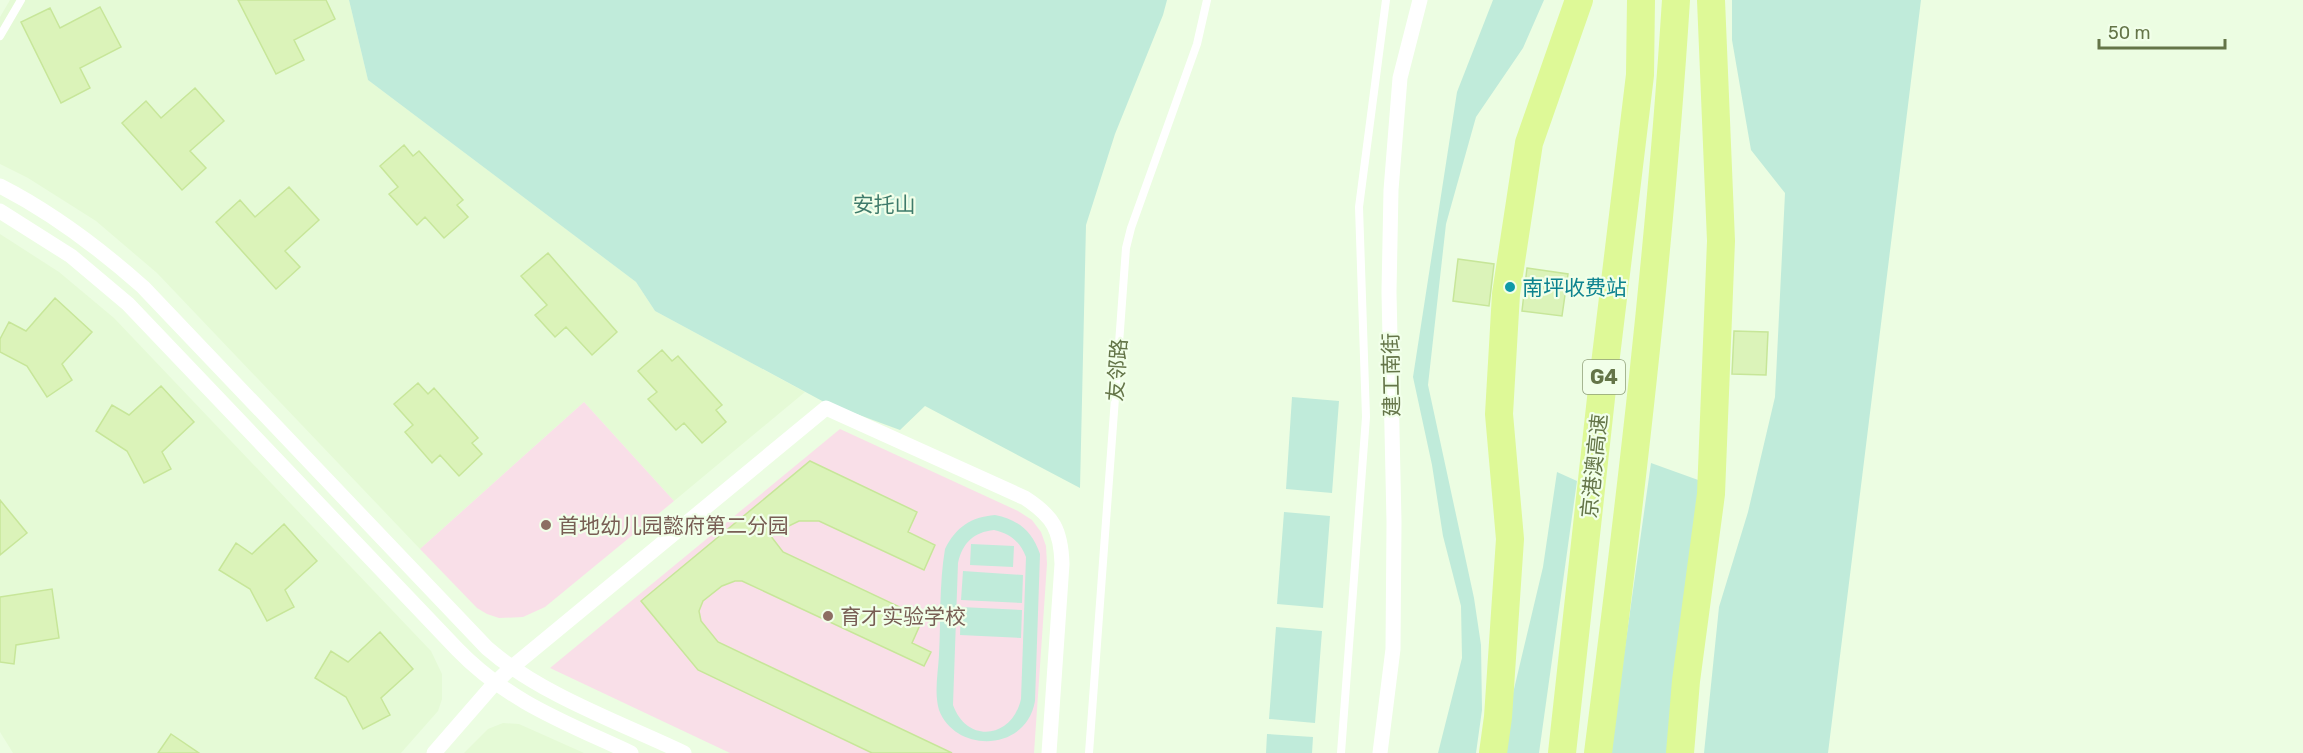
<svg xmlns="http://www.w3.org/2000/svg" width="2303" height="753" viewBox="0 0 2303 753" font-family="Rubik,'Noto Sans SC',sans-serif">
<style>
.residential{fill:#e5fad6}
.education{fill:#f9dfe8}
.green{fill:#c0ebda;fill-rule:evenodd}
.building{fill:#dbf3b9;stroke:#c7e699;stroke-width:1.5}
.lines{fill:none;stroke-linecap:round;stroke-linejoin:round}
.lane{stroke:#fff;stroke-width:8}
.street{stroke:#fff;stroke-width:15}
.highway{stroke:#def997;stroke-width:28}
.culture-dot{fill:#0f9aa8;stroke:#f1ffe9;stroke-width:2}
.education-dot{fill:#8d6e63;stroke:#f1ffe9;stroke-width:2}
.labels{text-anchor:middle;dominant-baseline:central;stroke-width:4.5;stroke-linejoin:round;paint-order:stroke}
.shield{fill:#f1ffe9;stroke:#8e9e78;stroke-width:1.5}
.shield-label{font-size:20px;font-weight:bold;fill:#647548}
.park-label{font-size:21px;fill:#3f7b6b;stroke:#f1ffe9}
.culture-label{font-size:21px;fill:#0d838f;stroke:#f1ffe9;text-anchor:start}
.street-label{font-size:21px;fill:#647548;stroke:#f1ffe9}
.education-label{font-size:21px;fill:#785e54;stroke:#f1ffe9;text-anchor:start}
</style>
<rect width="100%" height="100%" fill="#ecfde2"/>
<!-- residential -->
<path class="residential" d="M 10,0 L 349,0 L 368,80 L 636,282 L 655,311 L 805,392 L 674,501 L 584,402 L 420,549 L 157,273 L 96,221 L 28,178 L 0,164 L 0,17 Z
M 0,234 L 59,272 L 114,318 L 431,651 L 442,674 L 442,699 L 438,711 L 401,753 L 13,753 L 0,732 Z
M 503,723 L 519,724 L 584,753 L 464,753 L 488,729 Z"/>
<!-- education -->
<path class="education" d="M 584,402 L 674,501 L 545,607 L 523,617 L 499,618 L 487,614 L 477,608 L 420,549 Z
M 840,429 L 1018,511 L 1032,520 L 1041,532 L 1046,546 L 1047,564 L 1034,753 L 730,753 L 550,668 Z"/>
<!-- green -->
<path class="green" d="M 349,0 L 1167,0 L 1163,15 L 1115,134 L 1086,225 L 1080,488 L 925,406 L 900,430 L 824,402 L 655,311 L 636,282 L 368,80 Z
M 1493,0 L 1544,0 L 1523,48 L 1476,117 L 1446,224 L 1428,385 L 1474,598 L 1481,645 L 1482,710 L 1476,753 L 1438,753 L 1462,658 L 1461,606 L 1443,536 L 1432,465 L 1413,377 L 1457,92 Z
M 1732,0 L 1921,0 L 1828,753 L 1704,753 L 1719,607 L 1748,512 L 1775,397 L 1785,193 L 1751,150 L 1732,40 Z
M 1292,397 L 1339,401 L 1332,493 L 1286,489 Z
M 1651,463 L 1701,481 L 1669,753 L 1610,753 Z
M 1557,472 L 1577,481 L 1539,753 L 1504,753 L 1510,706 L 1543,567 Z
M 1284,512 L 1330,516 L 1323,608 L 1277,604 Z
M 995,515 C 1019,520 1032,531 1040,554 L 1035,701 C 1026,753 955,753 939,710 C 934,693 938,673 939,655 C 941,620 939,584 945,549 C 956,527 971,517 995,515 ZM 994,530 C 1011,534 1020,542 1026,557 L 1021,699 C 1012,739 967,744 953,705 L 958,563 C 962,543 974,532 994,530 Z
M 971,544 L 1014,546 L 1013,567 L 970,565 Z
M 963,571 L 1023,575 L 1022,603 L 961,600 Z
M 961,607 L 1022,610 L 1021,638 L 960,635 Z
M 1276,627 L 1322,631 L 1315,723 L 1269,719 Z
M 1267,734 L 1313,737 L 1312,753 L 1266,753 Z"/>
<!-- building -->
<path class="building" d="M 238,0 L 326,0 L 335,19 L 294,40 L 304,60 L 276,74 Z
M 100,7 L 121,47 L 80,68 L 90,88 L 61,103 L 21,22 L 50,8 L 60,28 Z
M 195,88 L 224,121 L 190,151 L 206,168 L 182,190 L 122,123 L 146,101 L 161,118 Z
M 404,145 L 413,156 L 419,151 L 463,200 L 457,205 L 468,217 L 444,238 L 425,217 L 417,225 L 389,194 L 398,187 L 380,166 Z
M 289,187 L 319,220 L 285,251 L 300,267 L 276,289 L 216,222 L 240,200 L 255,217 Z
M 548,253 L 617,332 L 592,355 L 566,327 L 555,337 L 535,315 L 547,305 L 521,276 Z
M 1458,259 L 1494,264 L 1489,306 L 1453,301 Z
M 1527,268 L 1568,274 L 1562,316 L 1522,311 Z
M 55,298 L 92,332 L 62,364 L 72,380 L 47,397 L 27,366 L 0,352 L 0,339 L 9,322 L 26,331 Z
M 1734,331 L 1768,332 L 1766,375 L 1732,374 Z
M 662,350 L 672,361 L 678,356 L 722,405 L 716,410 L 726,422 L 702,443 L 684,423 L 676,430 L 648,399 L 657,392 L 638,371 Z
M 418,383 L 428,394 L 434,388 L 478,438 L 472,443 L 482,454 L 459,476 L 440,455 L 432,463 L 405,432 L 413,425 L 394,404 Z
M 161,386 L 194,422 L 162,452 L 171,469 L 144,483 L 127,451 L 96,431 L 112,405 L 129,415 Z
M 810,461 L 917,512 L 908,532 L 935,545 L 924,570 L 819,521 L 799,521 L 770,535 L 783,552 L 923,618 L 912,643 L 931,652 L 924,666 L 742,581 L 735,581 L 722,586 L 703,601 L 699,611 L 701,621 L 718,642 L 952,753 L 872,753 L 698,670 L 641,601 Z
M 0,500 L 27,533 L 0,555 Z
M 284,524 L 317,561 L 285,590 L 294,607 L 267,621 L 250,589 L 219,570 L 236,543 L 252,554 Z
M 52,589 L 59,638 L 16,645 L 14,664 L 0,662 L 0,597 Z
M 380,632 L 413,669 L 381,698 L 390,715 L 363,729 L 346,697 L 315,678 L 331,651 L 348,662 Z
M 171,734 L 199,753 L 158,753 Z"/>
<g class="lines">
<!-- lane -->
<path class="lane" d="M 0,36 L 21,0
M 1089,753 L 1126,248 L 1131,228 L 1197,44 L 1207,0
M 1341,753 L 1366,417 L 1359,207 L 1386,0"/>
<!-- street -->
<path class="street" d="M 0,186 C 53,213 99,248 143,287 L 487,648 C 541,695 619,722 684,753
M 0,211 L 71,256 L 128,304 L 457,649 C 508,702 567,723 631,753
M 434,753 L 494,684 L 511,668 L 826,408 L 1025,498 C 1053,516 1061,530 1062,564 L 1049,753
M 1380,753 L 1393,649 L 1394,522 L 1389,292 L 1391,190 L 1400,78 L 1420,0"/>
<!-- highway -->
<path class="highway" d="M 1493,753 L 1498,717 L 1510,539 L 1499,414 L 1506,294 L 1529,143 L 1579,0
M 1562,753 L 1602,389 L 1640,75 L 1641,0
M 1598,753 C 1630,503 1660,252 1676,0
M 1680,753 L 1686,681 L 1711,494 L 1721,241 L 1711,0"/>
</g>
<!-- markers -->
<circle class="culture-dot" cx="1510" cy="287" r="6"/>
<g class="education-dot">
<circle cx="546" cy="525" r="6"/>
<circle cx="828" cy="616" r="6"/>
</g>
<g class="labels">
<!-- shield labels -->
<rect class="shield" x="1583" y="360" width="42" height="34" rx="4.5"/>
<g class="shield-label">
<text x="1604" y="377">G4</text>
</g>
<!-- park labels -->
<g class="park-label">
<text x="884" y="204">安托山</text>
</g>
<!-- culture labels -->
<g class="culture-label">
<text x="1522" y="287">南坪收费站</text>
</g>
<!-- street labels -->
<g class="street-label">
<text transform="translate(1117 370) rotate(-86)">友邻路</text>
<text transform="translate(1391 375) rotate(-91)">建工南街</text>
<text transform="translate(1594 466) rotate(-84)">京港澳高速</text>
</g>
<!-- education labels -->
<g class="education-label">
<text x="558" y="525">首地幼儿园懿府第二分园</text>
<text x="840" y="616">育才实验学校</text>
</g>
</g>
<!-- scale -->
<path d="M2099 39v9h126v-9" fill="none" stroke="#647548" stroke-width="3"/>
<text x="2108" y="39" font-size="18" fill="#647548" stroke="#f1ffe9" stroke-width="4.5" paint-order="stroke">50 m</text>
</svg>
